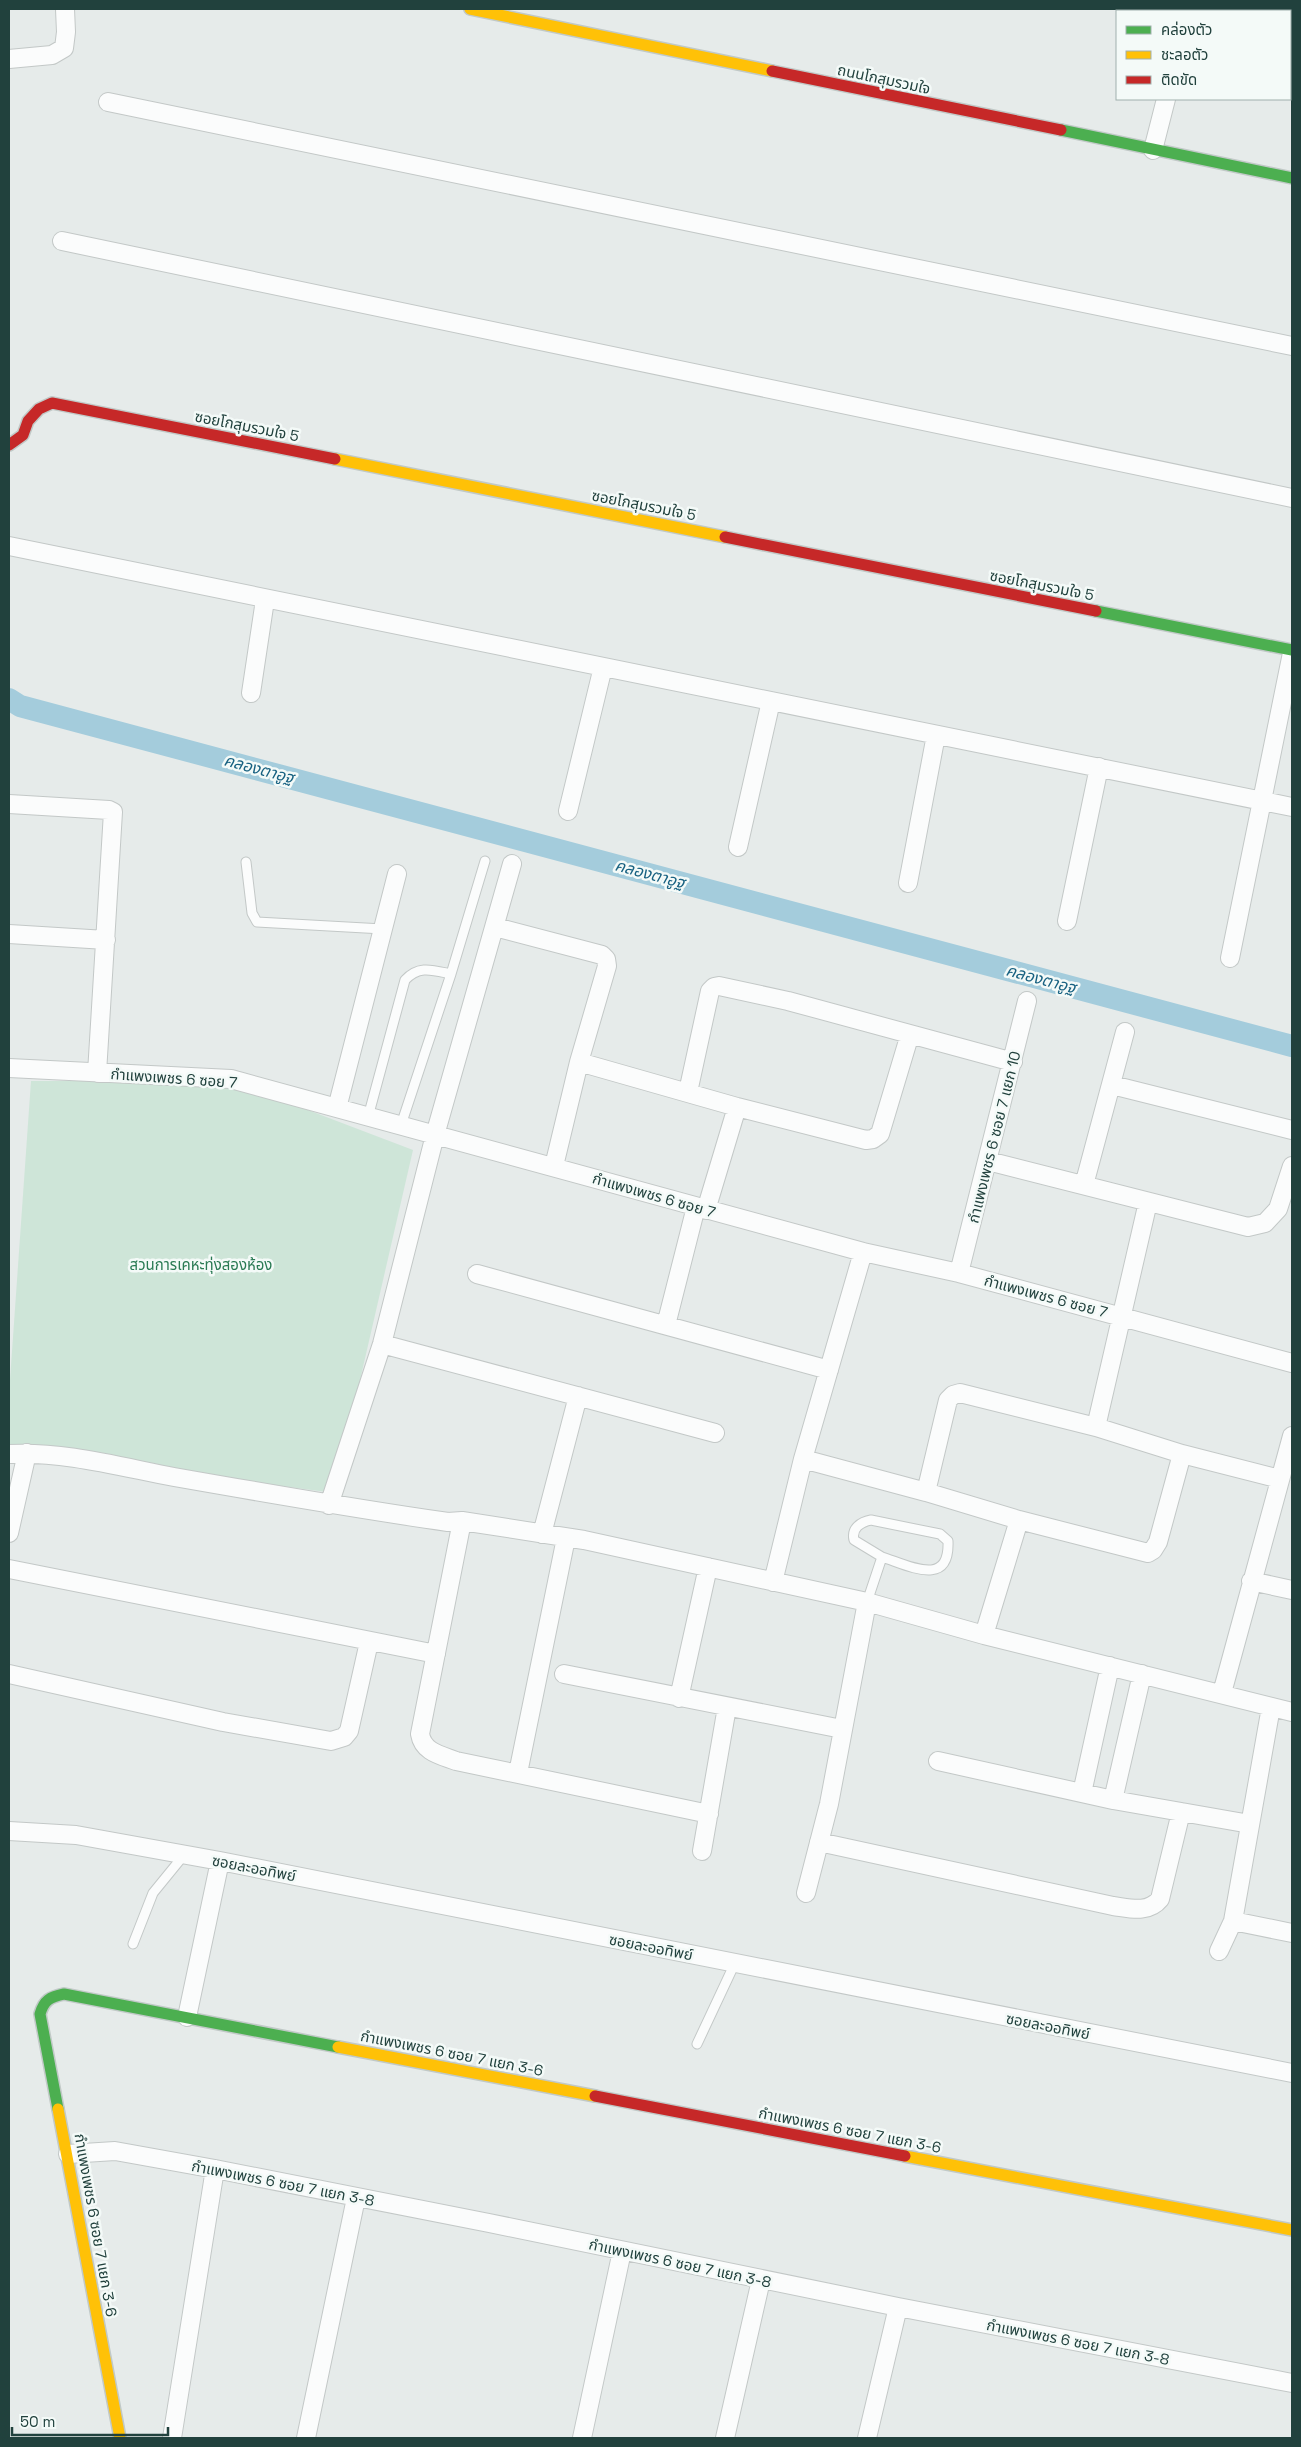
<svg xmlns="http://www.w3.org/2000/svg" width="1301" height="2447" viewBox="0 0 1301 2447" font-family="'Space Grotesk','Noto Sans Thai',sans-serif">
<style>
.green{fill:#cee5d8}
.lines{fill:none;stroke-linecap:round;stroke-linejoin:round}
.canal{stroke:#a4ccdc;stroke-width:22}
.lane-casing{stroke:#c3c8c7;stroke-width:11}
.street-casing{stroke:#c3c8c7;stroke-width:20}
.fast-casing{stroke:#c1c9c7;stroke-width:14}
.slow-casing{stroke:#c1c9c7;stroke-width:14}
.jam-casing{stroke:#c1c9c7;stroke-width:14}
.lane{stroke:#fbfcfc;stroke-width:9}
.street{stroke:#fbfcfc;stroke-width:18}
.fast{stroke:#4caf50;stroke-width:11}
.slow{stroke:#ffc107;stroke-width:11}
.jam{stroke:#c62828;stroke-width:11}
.labels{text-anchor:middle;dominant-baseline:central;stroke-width:5;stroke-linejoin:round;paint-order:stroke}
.street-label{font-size:15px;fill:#21413d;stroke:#f4faf8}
.park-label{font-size:15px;fill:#297a53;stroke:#f4faf8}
.water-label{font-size:16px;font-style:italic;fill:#176181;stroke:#f4faf8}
</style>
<rect width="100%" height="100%" fill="#e6ebea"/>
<!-- green -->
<path class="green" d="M 31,1081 L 232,1081 L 413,1150 L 334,1493 L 9,1449 L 9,1394 Z"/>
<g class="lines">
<!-- canal -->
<path class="canal" d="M 9,699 L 20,706 L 1292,1046"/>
<defs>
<path id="lane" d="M 246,862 L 252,913 L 257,922 L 383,929
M 368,1117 L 405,980 C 419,965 432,970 451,974
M 401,1125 L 451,974 L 485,861
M 867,1602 L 882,1557 L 854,1540 C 851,1528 861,1522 871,1520 L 940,1534 L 948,1541 C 950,1588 910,1566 882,1557
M 133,1944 L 153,1893 L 184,1855
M 697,2044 L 735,1963"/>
<path id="street" d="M 1211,9 L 1223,11
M 1193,11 L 1195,9
M 1290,25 L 1292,26
M 9,59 L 52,55 L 64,48 L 66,32 L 65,9
M 108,102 L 1292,346
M 1153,150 L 1166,99
M 62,241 L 1292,498
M 9,546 L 1292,807
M 251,693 L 265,600
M 9,804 L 109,810 L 113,812 L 97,1073
M 568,811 L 603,667
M 738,847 L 771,701
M 908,883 L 936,735
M 1067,921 L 1099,767
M 495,927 L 602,955 L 606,959 L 607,966 L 579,1062 L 554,1166
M 9,934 L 106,940
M 1230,958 L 1292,653
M 579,1062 L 737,1107 L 866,1140 L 873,1139 L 880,1134 L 910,1034
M 9,1068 L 231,1079 L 863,1252 L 959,1273 L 1292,1363
M 1112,1085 L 1292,1130
M 688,1092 L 710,991 L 714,987 L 719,986 L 788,1001 L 1013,1062
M 337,1108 L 397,874
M 988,1161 L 1248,1227 L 1265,1223 L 1278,1209 L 1292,1166
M 1084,1185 L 1125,1032
M 1148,1202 L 1096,1427 L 1182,1454 L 1280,1479
M 706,1210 L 737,1107
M 959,1273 L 1027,1001
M 477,1274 L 829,1370
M 666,1325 L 696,1207
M 382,1344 L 715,1433
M 9,1454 C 63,1451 121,1467 174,1477 C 265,1493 356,1509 448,1522 L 462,1521 L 584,1540 L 867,1602 L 984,1635 L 1292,1712
M 803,1459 L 926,1492 L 1019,1520 L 1148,1553 L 1153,1550 L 1158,1542 L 1182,1454
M 926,1492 L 948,1400 L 953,1395 L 960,1393 L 1096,1427
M 329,1505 L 382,1344 L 435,1135 L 512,864
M 462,1521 L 420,1734 C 423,1752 440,1755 456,1761 L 709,1814
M 9,1533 L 27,1453
M 542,1534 L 578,1396
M 9,1569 L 436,1654
M 1251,1581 L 1292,1590
M 773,1582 L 803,1459 L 863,1252
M 984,1635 L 1019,1520
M 9,1674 L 223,1722 L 331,1741 L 344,1737 L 349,1731 L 369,1642
M 564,1674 L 842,1729
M 1222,1693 L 1292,1436
M 679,1698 L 708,1567
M 938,1761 L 1113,1800 L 1250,1824
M 518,1773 L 566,1538
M 1082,1793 L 1110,1666
M 1113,1800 L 1142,1674
M 9,1831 L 76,1835 L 220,1861 L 1292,2073
M 819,1842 L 1113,1906 C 1129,1908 1148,1914 1160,1899 L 1181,1812
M 702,1851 L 727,1707
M 806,1893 L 829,1804 L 867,1602
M 1233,1921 L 1292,1933
M 1219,1951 L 1233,1921 L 1271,1707
M 187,2017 L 220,1861
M 68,2154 L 115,2151 L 215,2169 L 489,2223 L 898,2307 L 1292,2383
M 172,2438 L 215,2169
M 306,2438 L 356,2198
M 582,2438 L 622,2251
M 725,2438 L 761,2280
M 867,2438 L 898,2307"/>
<path id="fast" d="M 1061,130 L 1292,178
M 1096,611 L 1292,650
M 58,2109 L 40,2014 C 44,2000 50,1997 64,1994 L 338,2047"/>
<path id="slow" d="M 470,9 L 772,71
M 335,459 L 725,537
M 338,2047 L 595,2096
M 58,2109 L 120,2438
M 905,2156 L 1292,2230"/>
<path id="jam" d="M 772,71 L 1061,130
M 9,445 L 23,435 L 28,421 L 39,409 L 52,403 L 335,459
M 725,537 L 1096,611
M 595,2096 L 905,2156"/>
</defs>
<!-- lane casing -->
<use href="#lane" class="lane-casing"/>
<!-- street casing -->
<use href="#street" class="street-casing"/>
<!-- fast casing -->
<use href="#fast" class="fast-casing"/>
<!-- slow casing -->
<use href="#slow" class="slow-casing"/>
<!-- jam casing -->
<use href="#jam" class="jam-casing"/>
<!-- lane -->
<use href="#lane" class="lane"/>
<!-- street -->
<use href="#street" class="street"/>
<!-- fast -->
<use href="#fast" class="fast"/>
<!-- slow -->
<use href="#slow" class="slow"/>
<!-- jam -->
<use href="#jam" class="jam"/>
</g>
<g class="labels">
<!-- street labels -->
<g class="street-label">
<text transform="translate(884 79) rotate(12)">ถนนโกสุมรวมใจ</text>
<text transform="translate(247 426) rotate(11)">ซอยโกสุมรวมใจ 5</text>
<text transform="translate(644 505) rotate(11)">ซอยโกสุมรวมใจ 5</text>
<text transform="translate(1042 585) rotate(11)">ซอยโกสุมรวมใจ 5</text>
<text transform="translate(174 1078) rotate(4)">กำแพงเพชร 6 ซอย 7</text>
<text transform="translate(994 1137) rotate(-76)">กำแพงเพชร 6 ซอย 7 แยก 10</text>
<text transform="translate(654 1195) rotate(16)">กำแพงเพชร 6 ซอย 7</text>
<text transform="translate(1046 1296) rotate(15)">กำแพงเพชร 6 ซอย 7</text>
<text transform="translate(254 1868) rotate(11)">ซอยละออทิพย์</text>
<text transform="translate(651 1947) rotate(11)">ซอยละออทิพย์</text>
<text transform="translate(1048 2026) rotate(11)">ซอยละออทิพย์</text>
<text transform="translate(452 2053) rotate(11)">กำแพงเพชร 6 ซอย 7 แยก 3-6</text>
<text transform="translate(850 2130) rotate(11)">กำแพงเพชร 6 ซอย 7 แยก 3-6</text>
<text transform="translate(283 2183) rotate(11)">กำแพงเพชร 6 ซอย 7 แยก 3-8</text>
<text transform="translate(96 2225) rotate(80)">กำแพงเพชร 6 ซอย 7 แยก 3-6</text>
<text transform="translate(680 2263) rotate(12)">กำแพงเพชร 6 ซอย 7 แยก 3-8</text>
<text transform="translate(1078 2342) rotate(11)">กำแพงเพชร 6 ซอย 7 แยก 3-8</text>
</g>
<!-- park labels -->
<g class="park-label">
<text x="201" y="1264">สวนการเคหะทุ่งสองห้อง</text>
</g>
<!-- water labels -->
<g class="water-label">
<text transform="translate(259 769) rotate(15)">คลองตาอูฐ</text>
<text transform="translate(650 874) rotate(15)">คลองตาอูฐ</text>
<text transform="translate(1041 979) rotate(15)">คลองตาอูฐ</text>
</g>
</g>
<!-- border -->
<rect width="1301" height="2447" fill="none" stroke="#21413d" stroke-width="20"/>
<!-- legend -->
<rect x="1116" y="10" width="175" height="90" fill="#f4faf8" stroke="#a0b0ad"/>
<rect x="1126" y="26" width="25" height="8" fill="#4caf50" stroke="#a0b0ad"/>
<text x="1161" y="35" font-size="15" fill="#21413d">คล่องตัว</text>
<rect x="1126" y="51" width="25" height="8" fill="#ffc107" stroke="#a0b0ad"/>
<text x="1161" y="60" font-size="15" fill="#21413d">ชะลอตัว</text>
<rect x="1126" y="76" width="25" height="8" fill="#c62828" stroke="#a0b0ad"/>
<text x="1161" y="85" font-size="15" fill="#21413d">ติดขัด</text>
<!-- scale -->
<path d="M12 2427v8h156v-8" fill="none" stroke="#21413d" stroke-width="2.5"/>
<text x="20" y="2427" font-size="15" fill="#21413d" stroke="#f4faf8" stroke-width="4" paint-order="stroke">50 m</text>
</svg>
